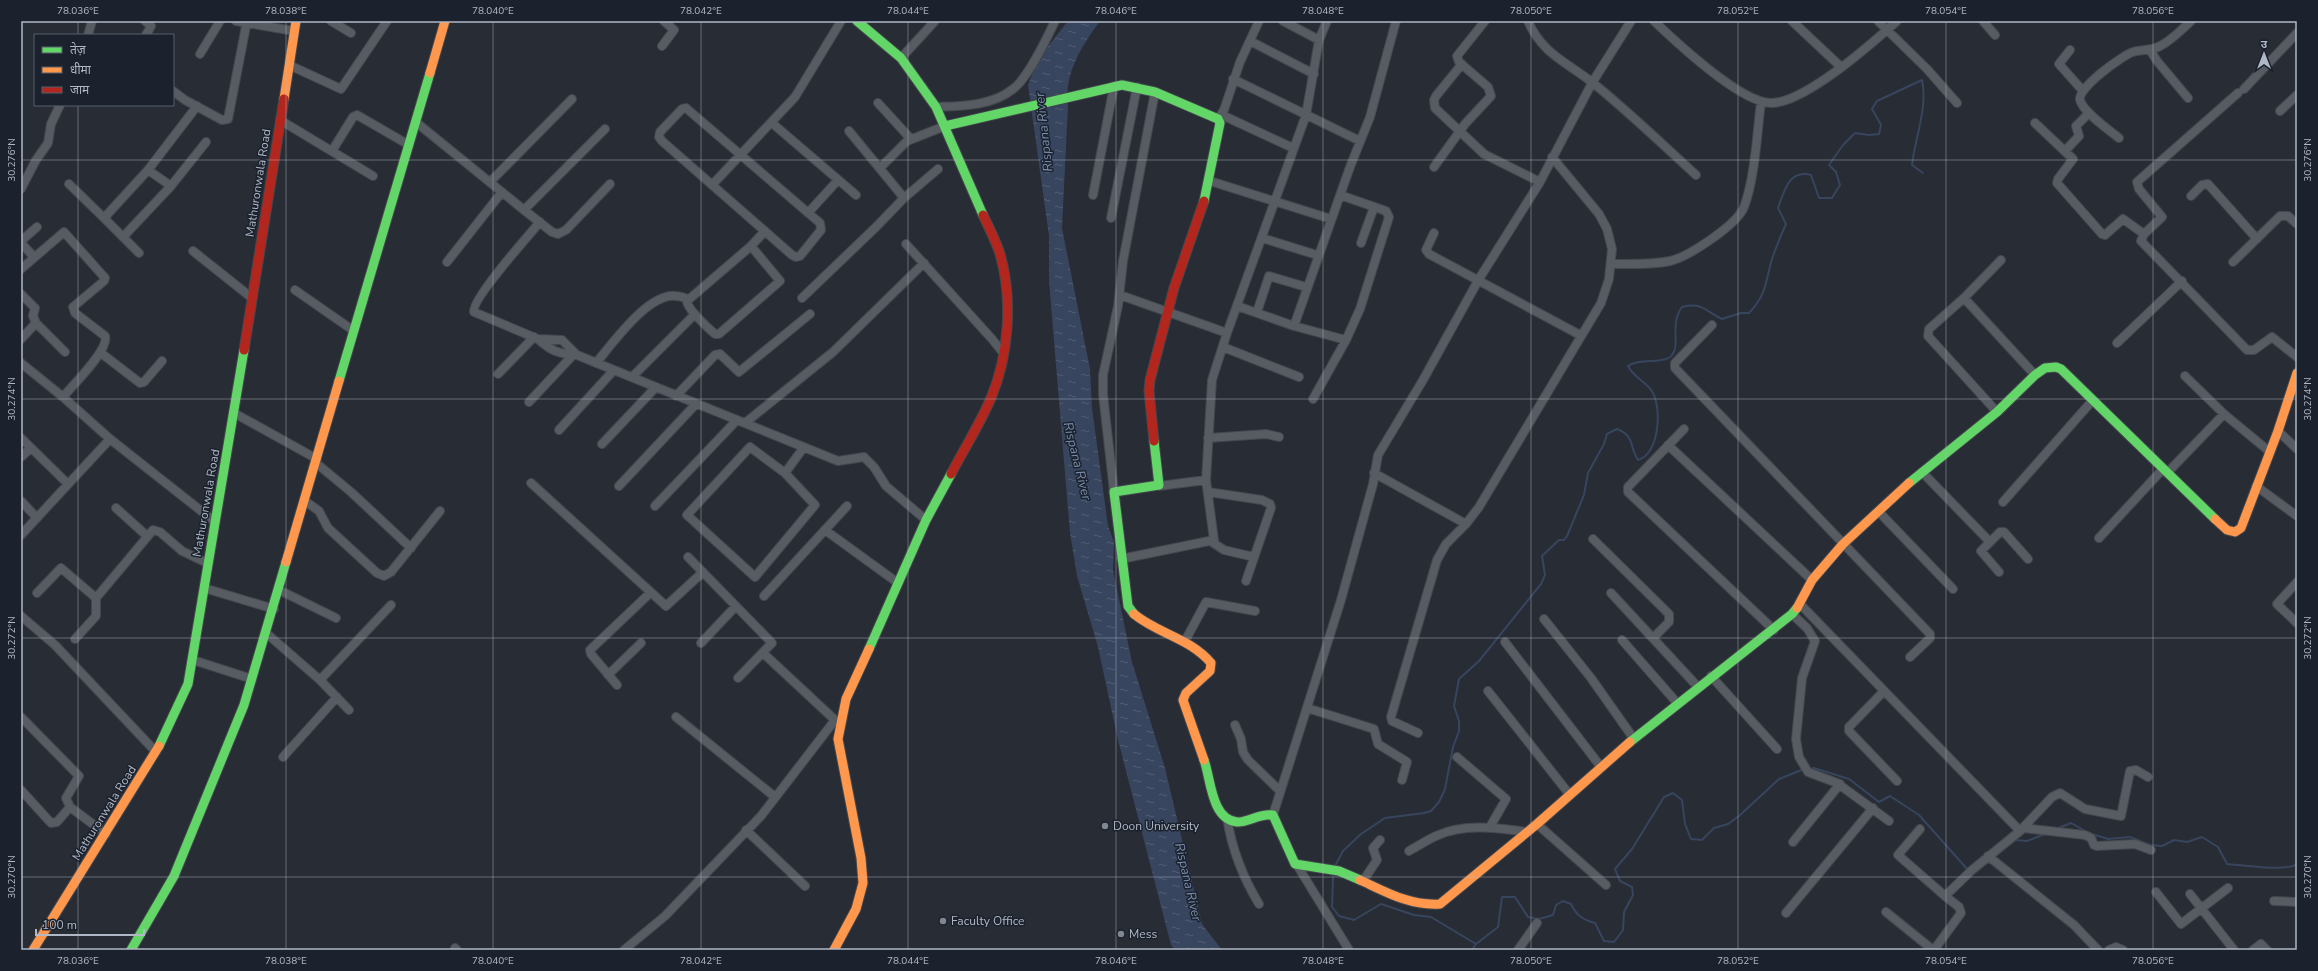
<svg xmlns="http://www.w3.org/2000/svg" width="2318" height="971" viewBox="0 0 2318 971" font-family="'Nunito Sans','Noto Sans Devanagari',sans-serif">
<style>
.water{fill:url(#water-ripples)}
.lines{fill:none;stroke-linecap:round;stroke-linejoin:round}
.stream{stroke:#37455e;stroke-width:2}
.street-casing{stroke:#44474d;stroke-width:10}
.fast-casing{stroke:#44474d;stroke-width:11}
.slow-casing{stroke:#44474d;stroke-width:11}
.jam-casing{stroke:#44474d;stroke-width:11}
.street{stroke:#575b62;stroke-width:8}
.fast{stroke:#63d668;stroke-width:9}
.slow{stroke:#ff974d;stroke-width:9}
.jam{stroke:#b3261e;stroke-width:9}
.ticks{fill:none;stroke:#b1b8c5;stroke-width:1;stroke-opacity:0.45}
.poi-dot{fill:#818792;stroke:#1b222e;stroke-width:1.5}
.labels{text-anchor:middle;dominant-baseline:central;stroke-width:3;stroke-linejoin:round;paint-order:stroke}
.street-label{font-size:12px;fill:#b1b8c5;stroke:#1b222e}
.poi-label{font-size:12px;fill:#b1b8c5;stroke:#1b222e;text-anchor:start}
.water-label{font-size:13px;font-style:italic;fill:#7a8dac;stroke:#1b222e}
.neatline{fill:none;stroke:#b1b8c5;stroke-width:1.5}
.ticks-label{font-size:10px;text-anchor:middle;fill:#b1b8c5}
</style>
<defs>
<pattern id="water-ripples" width="26" height="14" patternUnits="userSpaceOnUse"><rect width="26" height="14" fill="#37455e"/><path d="M2 4q2-2 4 0t4 0M15 11q2-2 4 0t4 0" fill="none" stroke="#525e74"/></pattern>
</defs>
<rect width="100%" height="100%" fill="#282c34"/>
<!-- water -->
<path class="water" d="M 1068,21 L 1100,21 C 1081,47 1064,74 1068,106 L 1062,228 L 1090,369 L 1092,408 L 1108,526 L 1114,542 L 1113,570 L 1132,662 L 1165,768 L 1202,924 L 1222,950 L 1175,950 L 1171,945 L 1118,740 L 1098,647 L 1077,576 L 1070,533 L 1049,281 L 1049,236 L 1028,85 L 1038,59 Z"/>
<g class="lines">
<!-- stream -->
<path class="stream" d="M 1809,769 L 1814,768 L 1849,779 L 1879,802 L 1890,796 L 1919,815 L 1968,870
M 2056,829 L 2071,823 L 2089,833 L 2108,839 L 2130,837 L 2150,845 L 2162,846 L 2174,840 L 2187,842 L 2202,837 L 2218,847 L 2227,864 C 2241,865 2286,872 2297,864
M 2015,840 L 2027,841 L 2045,834
M 1335,866 L 1343,851 L 1361,834 L 1385,818 L 1424,813 L 1431,811 L 1439,802 L 1445,789 L 1453,747 L 1459,731 L 1459,721 L 1454,706 L 1459,679 L 1479,661 L 1541,584 L 1545,575 L 1542,556 L 1559,540 L 1564,540 L 1567,536 L 1584,495 L 1588,473 L 1604,444 L 1607,434 L 1617,429 C 1635,436 1629,446 1638,460 C 1659,453 1662,411 1653,393 C 1647,382 1634,378 1628,366 C 1640,357 1665,365 1672,355 C 1681,344 1669,325 1682,307 C 1704,302 1704,311 1722,319 L 1741,313 L 1749,313 C 1767,294 1765,283 1772,259 C 1776,247 1781,235 1786,224 L 1778,208 C 1784,191 1789,169 1811,175 L 1819,198 L 1832,198 L 1840,185 L 1836,172 L 1829,165 L 1843,145 L 1855,133 L 1869,135 L 1879,134 L 1881,125 L 1872,109 L 1877,101 L 1922,80 C 1928,108 1915,137 1912,165 L 1923,173
M 1333,877 L 1332,907 L 1339,916 L 1354,920 L 1381,904 L 1414,915 L 1431,917 L 1476,944
M 1472,950 L 1476,944 L 1498,927 L 1502,897 L 1515,897 L 1528,917 L 1539,919 L 1553,915 L 1556,905 L 1563,901 L 1571,904 C 1576,915 1583,920 1595,923 L 1604,941 L 1614,942 L 1623,930 L 1624,912 L 1633,895 L 1632,887 L 1620,881 L 1615,869 L 1632,849 L 1664,797 L 1673,793 L 1682,800 L 1685,824 L 1691,839 L 1702,840 L 1714,828 L 1728,824 L 1739,816 L 1779,779 L 1804,769"/>
<defs>
<path id="street" d="M 145,21 L 151,26 L 146,35
M 236,21 L 294,31
M 331,21 L 351,33
M 1283,21 L 1319,40
M 1528,21 C 1542,54 1567,62 1593,83 C 1629,112 1662,144 1696,175
M 1654,21 C 1676,42 1742,104 1772,103 C 1806,102 1871,44 1897,21
M 1792,21 L 1841,67
M 1878,21 L 1927,69 L 1957,103
M 1983,21 L 1995,35
M 88,35 L 92,21
M 1250,41 L 1314,74
M 662,46 L 674,30 L 664,21
M 2070,50 L 2059,64 L 2083,91
M 2150,50 L 2157,61 L 2188,98
M 200,54 L 220,21
M 901,58 L 935,21
M 1462,64 L 1436,96 L 1434,100 L 1435,108 L 1484,154 L 1540,182
M 289,65 L 341,89 L 387,21
M 1233,79 L 1360,141
M 2244,89 L 2297,33
M 173,91 L 185,100 L 222,120 L 228,119 L 247,21
M 2238,93 L 2137,182 L 2139,189 L 2162,217 L 2144,234 L 2141,241 L 2247,350 L 2254,350 L 2272,337 L 2297,357
M 878,103 L 910,138
M 936,107 C 962,106 992,106 1013,89 C 1027,79 1047,38 1055,21
M 686,108 L 820,223 L 821,230 L 800,256 L 796,257 L 792,255 L 662,141 L 659,137 L 660,132 L 682,109 Z
M 2280,111 L 2297,95
M 1222,115 L 1293,148
M 1218,119 L 1224,110 L 1240,62 L 1259,21
M 280,120 L 373,176
M 417,123 L 524,210 L 605,129
M 772,123 L 856,195
M 2035,123 L 2073,159 L 2058,179 L 2057,183 L 2102,234 L 2105,235 L 2123,219 L 2144,234
M 2119,138 C 2109,130 2083,112 2080,100 C 2077,88 2123,55 2133,52 C 2142,49 2152,51 2160,46 C 2172,40 2181,30 2191,21
M 332,151 L 353,117 L 357,115 L 409,145
M 2065,151 L 2079,136 L 2076,126 L 2089,113
M 881,167 L 907,141 L 945,126
M 1434,167 L 1465,124 L 1491,96 L 1488,87 L 1459,62 L 1457,56 L 1485,21
M 148,170 L 171,186
M 1210,181 L 1331,219
M 490,182 L 572,99
M 69,184 L 104,218
M 712,185 L 795,97 L 841,21
M 21,189 L 36,160 L 48,143 L 51,124 L 60,105
M 1093,195 L 1114,86
M 2191,196 L 2202,185 L 2208,184 L 2257,239
M 904,198 L 938,169
M 524,210 L 552,232 L 558,234 L 566,230 L 610,184
M 808,213 L 838,180
M 1111,218 L 1137,87
M 540,222 C 529,235 471,300 474,312 L 538,339 L 562,340 L 577,355
M 1434,233 L 1426,250 L 1429,254 L 1580,335
M 123,237 L 171,186 L 206,142
M 1262,238 L 1317,255
M 21,241 L 37,227
M 21,243 L 34,257
M 1361,243 L 1374,207
M 906,244 L 992,339 L 1004,354
M 751,246 L 780,281 L 719,334 L 715,334 C 709,329 687,309 687,301 Z
M 751,246 L 765,231
M 193,251 L 252,298
M 139,253 L 104,218 L 148,170 L 197,106
M 2001,260 L 1964,298 L 2035,375
M 447,262 L 502,192
M 2233,262 L 2280,216 L 2288,216 L 2297,224
M 1612,264 C 1631,264 1651,265 1670,261 C 1688,257 1737,225 1744,207 C 1755,178 1757,133 1761,102
M 21,269 L 64,232 L 105,278 L 104,281 L 73,307 L 75,313 L 105,336 C 110,349 72,386 63,397
M 295,290 L 354,331
M 21,294 L 35,308 L 33,316 L 36,323 L 21,339
M 1120,295 L 1227,333
M 802,298 L 876,227 L 904,198 L 849,131
M 1964,298 L 1929,329 L 1928,336 L 1997,412
M 1237,306 L 1294,326 L 1350,167 L 1370,117 L 1396,21
M 1257,312 L 1269,276 L 1306,287
M 36,323 L 65,352
M 1712,325 L 1675,363 L 1675,368 L 1930,634 L 1930,638 L 1910,657
M 1294,326 L 1346,340
M 538,339 C 551,351 559,354 577,355 L 838,461 L 864,457 L 874,467 L 886,486 L 926,520
M 2117,343 L 2182,281
M 1223,347 L 1299,377
M 101,353 L 140,383 L 144,382 L 162,361
M 21,363 L 63,397 L 110,439 L 214,521
M 596,363 C 613,343 648,293 676,296 C 680,296 685,298 688,299
M 498,374 L 534,337
M 2185,376 L 2224,414 L 2270,452
M 632,377 L 695,314
M 676,396 L 715,355 L 720,354 L 739,372 L 810,314
M 1313,399 L 1346,340 L 1360,309 L 1389,217 L 1386,211 L 1340,195
M 529,402 L 573,355
M 234,413 L 317,459
M 745,423 L 833,352 L 924,263
M 1684,429 L 1628,487 L 1628,492 L 1774,630
M 559,430 L 614,370
M 2278,431 L 2297,449
M 21,438 L 68,484
M 1208,438 L 1266,434 L 1279,437
M 602,444 L 656,387
M 1668,445 L 1812,580
M 21,457 L 31,448
M 316,463 L 351,492 L 411,548
M 1922,472 L 1990,542
M 785,473 L 750,447 L 687,515 L 755,577 L 815,505 L 785,473 L 804,447
M 1374,473 L 1466,524 L 1479,507 L 1601,303 L 1609,279 L 1612,249 L 1607,229 L 1599,214 L 1552,157
M 2167,473 L 2224,414
M 531,483 L 666,606 L 703,572
M 619,486 L 696,404
M 1159,486 L 1206,480
M 2256,486 L 2297,516
M 1114,492 L 1103,394 L 1103,375 L 1118,306 L 1123,261 L 1155,92
M 1208,492 L 1262,500 L 1270,504 L 1271,508 L 1246,581
M 21,501 L 37,518
M 305,501 L 319,511 L 328,528 L 377,573 L 384,576 L 391,572 L 440,511
M 2003,502 L 2092,401
M 655,506 L 737,420
M 116,508 L 147,536
M 1879,512 L 1953,589
M 825,530 L 898,583
M 21,535 L 110,439
M 2099,538 L 2163,469
M 1593,539 L 1669,614 L 1669,622 L 1653,638
M 1212,542 L 1224,550 L 1254,557
M 688,557 L 772,643 L 738,678
M 1121,559 L 1214,540 L 1206,480 L 1212,380 L 1227,333 L 1306,115 L 1319,40 L 1327,21
M 1999,572 L 1981,551 L 2000,532 L 2004,532 L 2028,559
M 2297,582 L 2277,604 L 2297,623
M 204,588 L 274,609
M 279,590 L 336,618
M 37,593 L 61,568 L 96,598 L 153,530 L 160,532 L 182,551 L 207,563
M 1611,593 L 1698,687
M 764,596 L 847,506
M 1800,604 L 2020,831 L 2052,797 L 2060,793 L 2085,809 L 2121,816 L 2130,771 L 2136,770 L 2148,777
M 1792,614 L 1807,628 L 1815,641 L 1802,678 L 1796,739 L 1799,757 L 1808,772 L 1837,783 L 1889,821
M 21,616 L 55,645 L 156,752
M 1544,619 L 1591,678 L 1634,739
M 266,633 L 320,680 L 349,710
M 75,639 L 96,616 L 96,598
M 1622,640 L 1678,704
M 1185,641 L 1206,602 L 1255,611
M 1505,642 L 1601,767
M 701,643 L 736,606
M 763,653 L 835,720 L 839,721
M 193,660 L 252,679
M 608,675 L 641,643
M 1711,676 L 1777,749
M 320,680 L 391,605
M 617,685 L 591,654 L 590,650 L 650,593
M 1488,691 L 1570,795
M 1884,691 L 1849,727 L 1849,731 L 1897,781
M 1307,708 L 1374,729 L 1378,744 L 1407,762 L 1402,780
M 21,717 L 79,776 L 66,798 L 70,807
M 676,717 L 775,797
M 1235,725 L 1241,739 L 1243,752 L 1248,760 L 1280,791
M 1418,733 L 1392,721 L 1391,717 L 1437,560 L 1446,544 L 1466,524
M 283,757 L 337,697
M 1457,757 L 1506,799 L 1490,827
M 21,790 L 51,823 L 57,822 L 70,807 L 106,834
M 1273,815 L 1341,600 L 1373,484 L 1378,455 L 1423,380 L 1479,279 L 1540,182 L 1592,83 L 1631,21
M 1227,818 C 1232,850 1242,876 1259,904
M 1537,824 L 1606,885
M 2023,828 L 2085,835 L 2091,838 L 2094,845 L 2097,846 L 2135,844 L 2151,850
M 1920,829 L 1898,855 L 1945,896
M 746,830 L 805,886
M 1793,842 L 1840,784
M 1409,851 C 1418,846 1427,840 1436,836 C 1464,823 1497,828 1527,832
M 1988,856 L 2074,925 L 2098,950
M 1297,865 L 1349,950
M 1363,881 L 1377,860 L 1373,848 L 1380,840
M 2156,892 L 2181,924 L 2228,888
M 2190,894 L 2234,950
M 2274,901 L 2297,902
M 1886,912 L 1933,950
M 1786,913 L 1873,808
M 455,948 L 457,950
M 624,950 L 665,916 L 761,816 L 835,720
M 1518,950 L 1537,923
M 1934,950 L 1961,913 L 1959,907 L 1945,896 L 1972,870 L 2020,831
M 2109,950 L 2116,947 L 2123,950
M 2253,950 L 2261,944 L 2267,950"/>
<path id="fast" d="M 857,21 L 901,58 L 936,107 L 983,215
M 945,126 L 1122,85 L 1155,92 L 1218,119 L 1220,123 L 1204,201
M 339,381 L 430,73
M 1909,483 L 1997,412 L 2035,375 L 2045,368 L 2056,367 L 2061,369 L 2215,519
M 1134,614 L 1128,606 L 1114,492 L 1159,485 L 1154,441
M 869,649 L 926,520 L 951,474
M 1630,742 L 1792,614 L 1797,608
M 159,746 L 188,684 L 244,350
M 1204,760 C 1211,779 1211,819 1237,822 C 1247,823 1260,813 1273,815 L 1295,864 L 1339,871 L 1360,880
M 131,950 L 174,876 L 244,705 L 286,562"/>
<path id="slow" d="M 430,73 L 445,21
M 284,99 L 296,21
M 2215,519 L 2227,530 L 2235,532 L 2241,528 L 2278,431 L 2297,373
M 286,562 L 339,381
M 1797,608 L 1812,580 L 1843,544 L 1909,483
M 1134,614 C 1158,634 1190,638 1211,663 L 1210,671 L 1186,693 L 1183,700 L 1204,760
M 1360,880 C 1386,892 1410,906 1440,904 L 1537,824 L 1630,742
M 33,950 L 159,746
M 834,950 L 856,909 L 863,883 L 861,858 L 838,739 L 846,699 L 869,649"/>
<path id="jam" d="M 244,350 L 284,99
M 1154,441 L 1149,391 L 1150,380 L 1174,288 L 1204,201
M 951,474 C 964,449 980,424 991,398 C 1009,355 1013,299 1000,254 C 996,241 989,228 983,215"/>
</defs>
<!-- street casing -->
<use href="#street" class="street-casing"/>
<!-- fast casing -->
<use href="#fast" class="fast-casing"/>
<!-- slow casing -->
<use href="#slow" class="slow-casing"/>
<!-- jam casing -->
<use href="#jam" class="jam-casing"/>
<!-- street -->
<use href="#street" class="street"/>
<!-- fast -->
<use href="#fast" class="fast"/>
<!-- slow -->
<use href="#slow" class="slow"/>
<!-- jam -->
<use href="#jam" class="jam"/>
</g>
<!-- ticks -->
<path class="ticks" d="M 78,21 L 78,35M 286,21 L 286,950M 493,21 L 493,950M 701,21 L 701,950M 908,21 L 908,950M 1116,21 L 1116,950M 1323,21 L 1323,950M 1531,21 L 1531,950M 1738,21 L 1738,950M 1946,21 L 1946,950M 2153,21 L 2153,950M 78,105 L 78,950M 21,160 L 2297,160M 21,399 L 2297,399M 21,638 L 2297,638M 21,877 L 2297,877"/>
<!-- markers -->
<g class="poi-dot">
<circle cx="1105" cy="826" r="4"/>
<circle cx="943" cy="921" r="4"/>
<circle cx="1121" cy="934" r="4"/>
</g>
<g class="labels">
<!-- street labels -->
<g class="street-label">
<text transform="translate(258 183) rotate(-81)">Mathuronwala Road</text>
<text transform="translate(206 503) rotate(-80)">Mathuronwala Road</text>
<text transform="translate(104 813) rotate(-58)">Mathuronwala Road</text>
</g>
<!-- poi labels -->
<g class="poi-label">
<text x="1113" y="826">Doon University</text>
<text x="951" y="921">Faculty Office</text>
<text x="1129" y="934">Mess</text>
</g>
<!-- water labels -->
<g class="water-label">
<text transform="translate(1044 132) rotate(-96)">Rispana River</text>
<text transform="translate(1077 461) rotate(76)">Rispana River</text>
<text transform="translate(1188 882) rotate(77)">Rispana River</text>
</g>
</g>
<!-- border -->
<rect width="2318" height="971" fill="none" stroke="#1b222e" stroke-width="44"/>
<!-- legend -->
<rect x="34" y="34" width="140" height="72" fill="#1b222e" stroke="#575e6a"/>
<rect x="42" y="47" width="20" height="6" fill="#63d668" stroke="#575e6a"/>
<text x="70" y="54" font-size="12" fill="#b1b8c5">तेज़</text>
<rect x="42" y="67" width="20" height="6" fill="#ff974d" stroke="#575e6a"/>
<text x="70" y="74" font-size="12" fill="#b1b8c5">धीमा</text>
<rect x="42" y="87" width="20" height="6" fill="#b3261e" stroke="#575e6a"/>
<text x="70" y="94" font-size="12" fill="#b1b8c5">जाम</text>
<!-- north arrow -->
<g transform="translate(2264 54)" stroke="#1b222e" stroke-width="3" paint-order="stroke">
<path d="M0-3L7 15L0 10L-7 15Z" fill="#b1b8c5"/>
<text y="-6" font-size="11" font-weight="bold" text-anchor="middle" fill="#b1b8c5">उ</text>
</g>
<!-- scale -->
<path d="M36 929v6h108v-6" fill="none" stroke="#b1b8c5" stroke-width="2"/>
<text x="42" y="929" font-size="12" fill="#b1b8c5" stroke="#1b222e" stroke-width="3" paint-order="stroke">100 m</text>
<rect x="22" y="22" width="2274" height="927" class="neatline"/>
<g class="ticks-label">
<text x="78" y="14">78.036°E</text>
<text x="286" y="14">78.038°E</text>
<text x="493" y="14">78.040°E</text>
<text x="701" y="14">78.042°E</text>
<text x="908" y="14">78.044°E</text>
<text x="1116" y="14">78.046°E</text>
<text x="1323" y="14">78.048°E</text>
<text x="1531" y="14">78.050°E</text>
<text x="1738" y="14">78.052°E</text>
<text x="1946" y="14">78.054°E</text>
<text x="2153" y="14">78.056°E</text>
<text transform="translate(11 160) rotate(-90)" y="4">30.276°N</text>
<text transform="translate(2307 160) rotate(-90)" y="4">30.276°N</text>
<text transform="translate(11 399) rotate(-90)" y="4">30.274°N</text>
<text transform="translate(2307 399) rotate(-90)" y="4">30.274°N</text>
<text transform="translate(11 638) rotate(-90)" y="4">30.272°N</text>
<text transform="translate(2307 638) rotate(-90)" y="4">30.272°N</text>
<text transform="translate(11 877) rotate(-90)" y="4">30.270°N</text>
<text transform="translate(2307 877) rotate(-90)" y="4">30.270°N</text>
<text x="78" y="964">78.036°E</text>
<text x="286" y="964">78.038°E</text>
<text x="493" y="964">78.040°E</text>
<text x="701" y="964">78.042°E</text>
<text x="908" y="964">78.044°E</text>
<text x="1116" y="964">78.046°E</text>
<text x="1323" y="964">78.048°E</text>
<text x="1531" y="964">78.050°E</text>
<text x="1738" y="964">78.052°E</text>
<text x="1946" y="964">78.054°E</text>
<text x="2153" y="964">78.056°E</text>
</g>
</svg>
